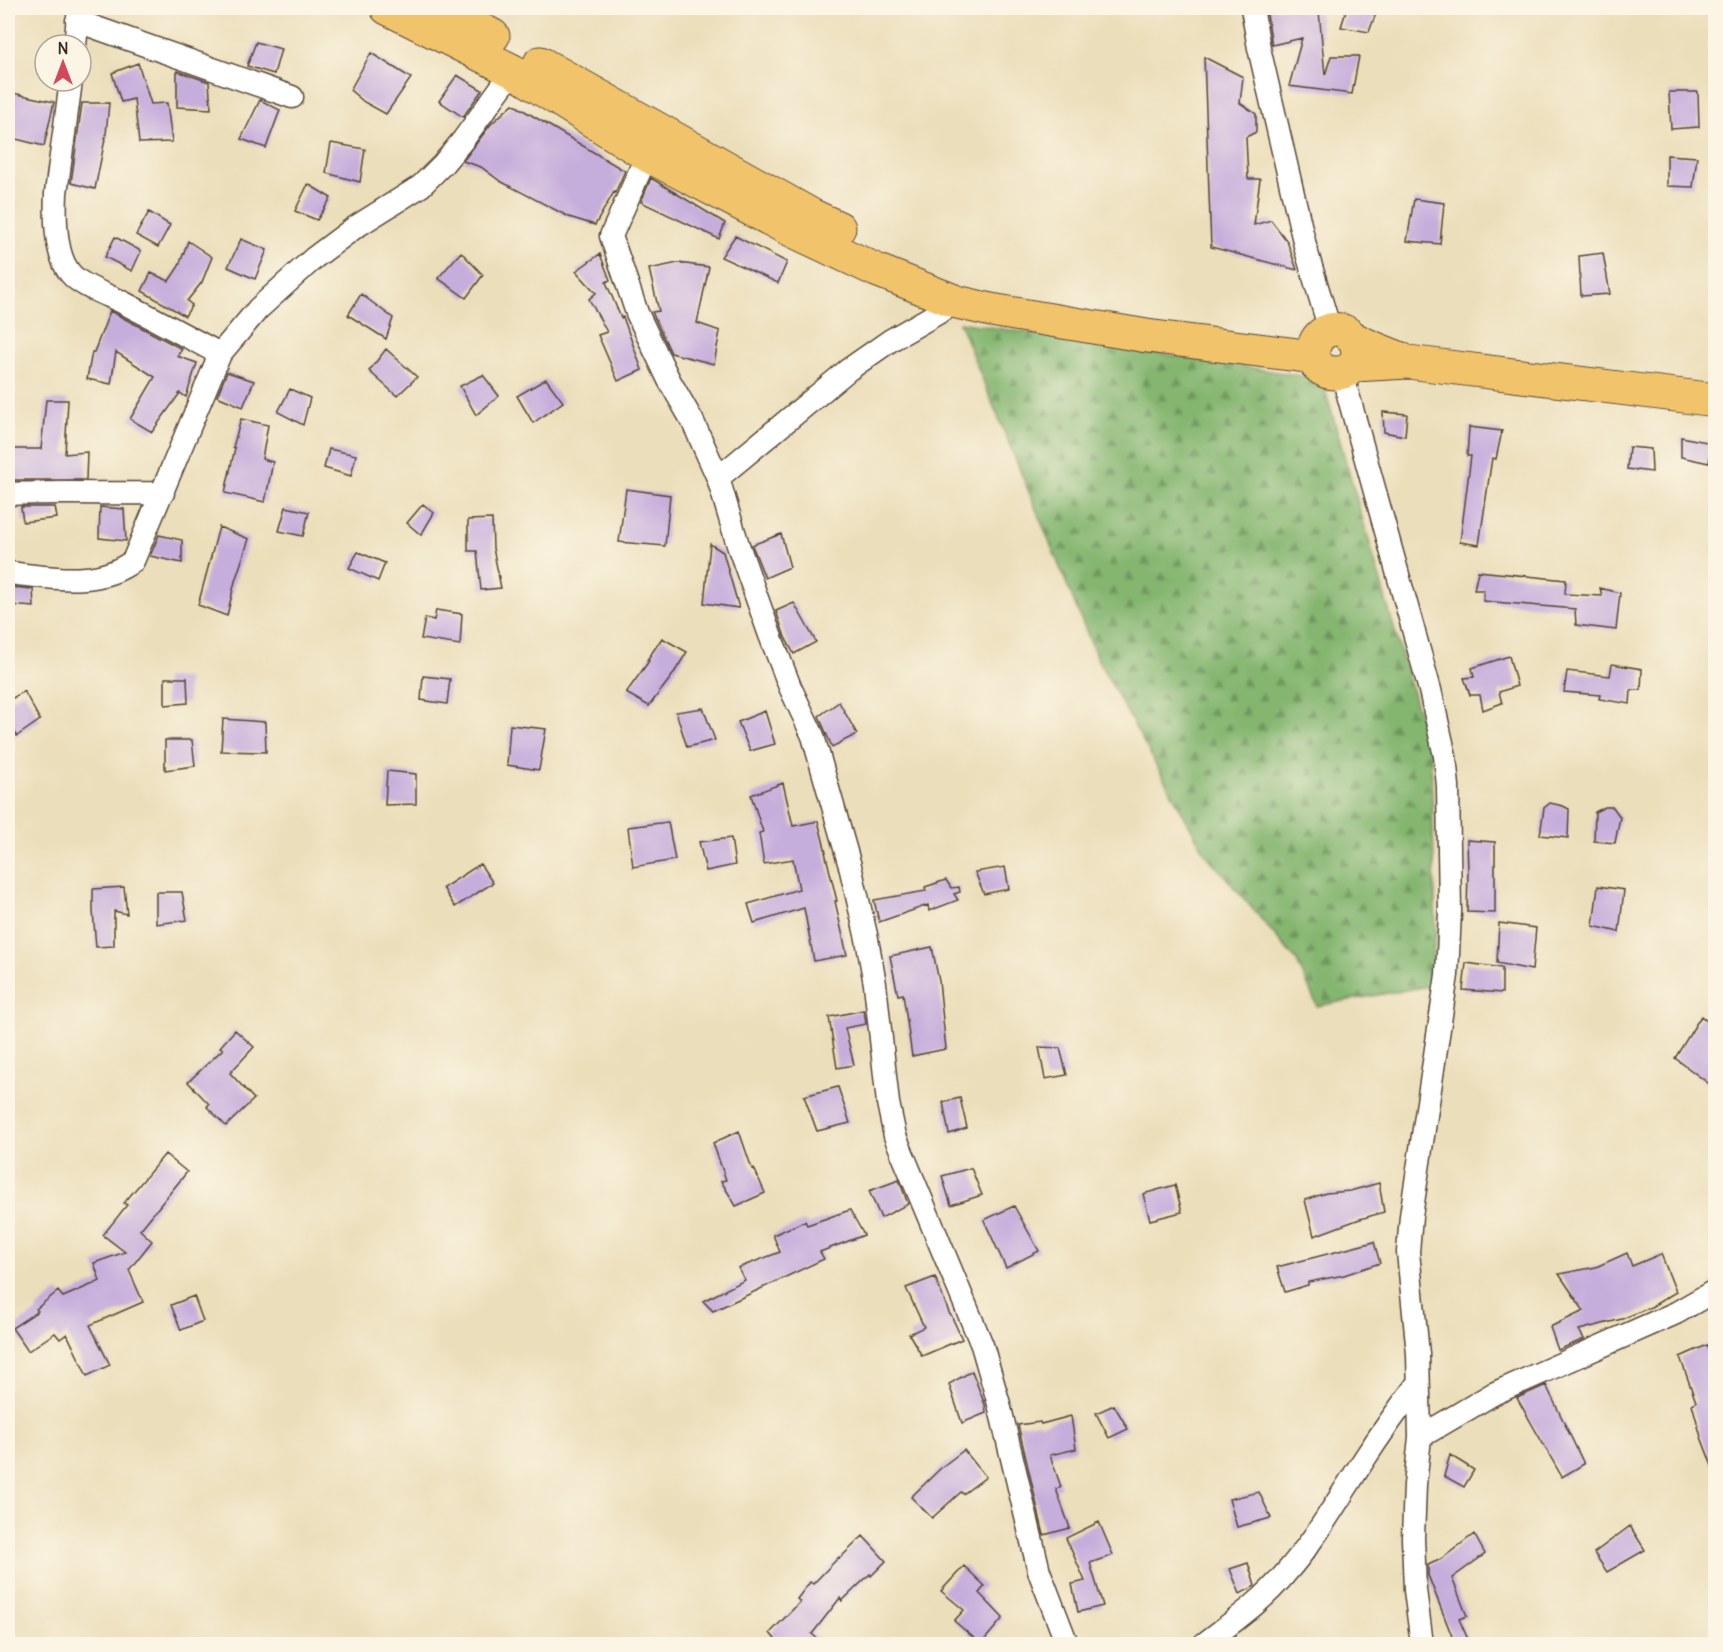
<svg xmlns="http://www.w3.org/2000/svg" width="1723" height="1652" viewBox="0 0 1723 1652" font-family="Delius,sans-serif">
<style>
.forest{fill:url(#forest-firs);stroke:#607047;stroke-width:1.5}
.building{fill:#c6aedc}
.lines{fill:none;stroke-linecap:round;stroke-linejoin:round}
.minor-casing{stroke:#554535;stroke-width:25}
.highway-casing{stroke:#554535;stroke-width:35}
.minor{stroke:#fff;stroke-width:22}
.highway{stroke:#f1c36a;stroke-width:33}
</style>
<defs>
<pattern id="forest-firs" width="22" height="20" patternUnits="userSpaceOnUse" patternTransform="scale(1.5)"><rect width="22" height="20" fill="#84b670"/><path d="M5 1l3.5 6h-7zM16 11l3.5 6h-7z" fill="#6d945b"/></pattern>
</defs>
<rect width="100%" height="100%" fill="#fcf5e5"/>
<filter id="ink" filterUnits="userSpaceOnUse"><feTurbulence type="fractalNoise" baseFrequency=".0167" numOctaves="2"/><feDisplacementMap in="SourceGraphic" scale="12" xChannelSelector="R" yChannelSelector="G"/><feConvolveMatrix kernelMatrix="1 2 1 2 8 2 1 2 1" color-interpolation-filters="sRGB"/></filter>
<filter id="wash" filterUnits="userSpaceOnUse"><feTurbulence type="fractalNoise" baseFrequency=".008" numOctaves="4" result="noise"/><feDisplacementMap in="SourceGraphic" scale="24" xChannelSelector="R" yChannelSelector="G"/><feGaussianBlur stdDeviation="1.35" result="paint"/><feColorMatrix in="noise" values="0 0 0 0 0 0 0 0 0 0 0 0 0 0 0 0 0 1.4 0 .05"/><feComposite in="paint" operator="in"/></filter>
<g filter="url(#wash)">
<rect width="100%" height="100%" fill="#ebdeba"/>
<!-- forest -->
<path class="forest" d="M 959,322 L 1322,379 L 1431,756 L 1436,934 L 1427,986 L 1317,1006 L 1297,961 L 1205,853 L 1098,660 Z"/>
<g id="blocks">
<!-- building -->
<path class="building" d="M 1266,8 L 1299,8 L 1298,12 L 1319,11 L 1325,75 L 1331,56 L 1359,56 L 1352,94 L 1289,86 L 1302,38 L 1272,45 Z
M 1347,8 L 1378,8 L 1369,32 L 1341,27 Z
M 256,42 L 281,49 L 274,74 L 247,66 Z
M 371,53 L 411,78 L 386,114 L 364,102 L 350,90 Z
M 1204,57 L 1243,77 L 1240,103 L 1256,114 L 1256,132 L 1246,137 L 1248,179 L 1260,179 L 1254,225 L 1271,220 L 1287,241 L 1297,270 L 1211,247 Z
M 138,63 L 151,104 L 167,103 L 172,142 L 139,143 L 134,99 L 121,102 L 112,73 Z
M 177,71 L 209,82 L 211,109 L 177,107 Z
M 457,75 L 482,90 L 463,117 L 439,101 Z
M 8,92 L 54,102 L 44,146 L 8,137 Z
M 1669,92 L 1698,92 L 1699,127 L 1671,129 Z
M 260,100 L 280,110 L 266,148 L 241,139 Z
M 82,103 L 109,103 L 106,134 L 95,189 L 71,183 Z
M 513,104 L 625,171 L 615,193 L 614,192 L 595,225 L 569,217 L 500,181 L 481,167 L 463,161 L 491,124 Z
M 331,143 L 365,149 L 360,182 L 326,173 Z
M 1667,155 L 1697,157 L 1693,187 L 1667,186 Z
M 651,178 L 725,223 L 719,239 L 641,202 Z
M 308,184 L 331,198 L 317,220 L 295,211 Z
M 1414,199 L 1444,203 L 1440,244 L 1407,241 Z
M 149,212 L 170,225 L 158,247 L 136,235 Z
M 735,236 L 787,262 L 778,283 L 721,257 Z
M 115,237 L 141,251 L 132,271 L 105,257 Z
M 241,239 L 267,250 L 255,279 L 228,267 Z
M 188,241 L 212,257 L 202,282 L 187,301 L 192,305 L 185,316 L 142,291 L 151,273 L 169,281 L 179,266 Z
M 461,252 L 483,275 L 466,298 L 438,278 Z
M 1603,253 L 1610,294 L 1581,296 L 1579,256 Z
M 600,254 L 610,280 L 606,282 L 621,318 L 623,317 L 642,370 L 618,381 L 598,335 L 607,332 L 589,299 L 596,293 L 576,271 Z
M 678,263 L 709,267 L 697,323 L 720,331 L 714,364 L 671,353 L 652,312 L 659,311 L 649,269 Z
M 361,294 L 393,318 L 386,339 L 348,315 Z
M 110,311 L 182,349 L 177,356 L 197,363 L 186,397 L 180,393 L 152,432 L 130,419 L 155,377 L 116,352 L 111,384 L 87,379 L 92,352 L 94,352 Z
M 386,349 L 417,377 L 397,396 L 369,371 Z
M 227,372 L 254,381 L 243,407 L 217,396 Z
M 483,375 L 499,396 L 476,415 L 460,386 Z
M 546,379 L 563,402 L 533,423 L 517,396 Z
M 290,389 L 310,398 L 303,425 L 278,412 Z
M 46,400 L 68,400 L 65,454 L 87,452 L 86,480 L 13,480 L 13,449 L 41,449 Z
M 1383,412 L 1407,414 L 1405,436 L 1384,432 Z
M 241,419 L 268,425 L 262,459 L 273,462 L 265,502 L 225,493 L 235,448 L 233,447 Z
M 1469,427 L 1502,431 L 1496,459 L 1492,458 L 1479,545 L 1460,542 L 1471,456 L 1467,456 Z
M 1681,437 L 1712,443 L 1709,463 L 1681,457 Z
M 1629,447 L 1651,449 L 1652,472 L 1627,469 Z
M 329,449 L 356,455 L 351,476 L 324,468 Z
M 626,489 L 670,495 L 665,546 L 619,542 Z
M 423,504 L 434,513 L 421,535 L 407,523 Z
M 21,507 L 55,507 L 57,518 L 23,522 Z
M 100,507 L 124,509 L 126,541 L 99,538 Z
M 286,507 L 309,512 L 303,536 L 279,531 Z
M 492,519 L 493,548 L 501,588 L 481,590 L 477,551 L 468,551 L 468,520 Z
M 219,527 L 249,539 L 235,581 L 227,616 L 198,605 Z
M 781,534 L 790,567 L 765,578 L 752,545 Z
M 159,535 L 182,540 L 182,563 L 150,556 Z
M 710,544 L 723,552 L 739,608 L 704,603 Z
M 358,552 L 385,563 L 378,581 L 349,568 Z
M 1478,571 L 1566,580 L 1565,594 L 1602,596 L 1600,588 L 1620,593 L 1616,630 L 1576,625 L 1575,609 L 1483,601 L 1484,590 L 1474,590 Z
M 10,587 L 33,589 L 34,607 L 10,605 Z
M 794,603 L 816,642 L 794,654 L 785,637 L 776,611 Z
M 436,610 L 462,614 L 460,645 L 421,639 L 425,618 L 434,620 Z
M 662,638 L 687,652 L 672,676 L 649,706 L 626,693 L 649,661 L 647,660 Z
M 1509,656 L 1517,686 L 1499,692 L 1502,703 L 1483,710 L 1480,695 L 1470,695 L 1464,678 L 1474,677 L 1472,668 Z
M 1612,664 L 1642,669 L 1641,690 L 1631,690 L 1630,704 L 1599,699 L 1600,695 L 1564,692 L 1567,671 L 1610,676 Z
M 423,676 L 450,679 L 447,704 L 421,700 Z
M 165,678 L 187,678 L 188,703 L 165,705 Z
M 24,691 L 40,720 L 17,736 L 8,719 L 8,701 Z
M 839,702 L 857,734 L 832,747 L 819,716 Z
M 703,708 L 715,740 L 687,747 L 676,712 Z
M 765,711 L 775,744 L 750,751 L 738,722 Z
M 223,719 L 265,722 L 266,752 L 221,751 Z
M 510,725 L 546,729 L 539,770 L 507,765 Z
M 165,740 L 192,740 L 195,766 L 165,770 Z
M 387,771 L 416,774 L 416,804 L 385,805 Z
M 783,783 L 793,826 L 818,821 L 826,852 L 825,852 L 837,901 L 835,901 L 847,955 L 814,961 L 804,908 L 754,923 L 748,904 L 799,889 L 793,859 L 764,864 L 759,833 L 763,832 L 751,795 Z
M 1550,803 L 1563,806 L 1569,809 L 1568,838 L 1540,835 L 1544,808 Z
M 1605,807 L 1613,807 L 1620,817 L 1615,843 L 1594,841 L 1595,812 Z
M 668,822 L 675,860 L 633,867 L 628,827 Z
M 731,838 L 735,865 L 706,871 L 699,842 Z
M 1467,840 L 1495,842 L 1495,913 L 1467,912 L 1468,871 Z
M 480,864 L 493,883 L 455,907 L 443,888 Z
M 1005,867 L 1009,889 L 984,894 L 975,872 Z
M 946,880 L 951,888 L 959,887 L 960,892 L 954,894 L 958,900 L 929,911 L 928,905 L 879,922 L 874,900 L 926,891 L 925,887 Z
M 1598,886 L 1624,890 L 1619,932 L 1593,926 Z
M 124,887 L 127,914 L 114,911 L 114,946 L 96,947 L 93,911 L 93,889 Z
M 156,892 L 182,892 L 187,920 L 156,924 Z
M 1499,923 L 1536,928 L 1532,970 L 1497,963 Z
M 932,947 L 939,981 L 946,1049 L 912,1056 L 903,994 L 898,995 L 890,956 Z
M 1466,963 L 1502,968 L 1502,993 L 1463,990 Z
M 864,1010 L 866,1024 L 845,1028 L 854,1065 L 837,1068 L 829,1017 Z
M 1701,1016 L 1716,1029 L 1716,1089 L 1675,1058 Z
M 235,1030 L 254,1047 L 230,1073 L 254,1099 L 226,1126 L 207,1107 L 209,1104 L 188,1082 L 223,1049 L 220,1047 Z
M 1039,1047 L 1060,1048 L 1067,1075 L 1045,1079 Z
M 838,1087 L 850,1123 L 817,1131 L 804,1096 Z
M 960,1098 L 967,1128 L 949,1134 L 943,1102 Z
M 739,1131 L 752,1169 L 754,1168 L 765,1193 L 736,1206 L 721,1181 L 726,1180 L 713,1143 Z
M 165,1154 L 187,1172 L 140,1230 L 152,1241 L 129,1270 L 143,1302 L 90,1325 L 110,1365 L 87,1376 L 67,1334 L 60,1339 L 55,1333 L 28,1351 L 12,1328 L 38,1311 L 36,1309 L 58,1291 L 63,1297 L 100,1281 L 94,1263 L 125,1252 L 103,1235 L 127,1205 L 124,1203 Z
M 971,1168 L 982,1195 L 951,1205 L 942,1176 Z
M 899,1180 L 908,1204 L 881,1218 L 869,1191 Z
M 1379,1183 L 1384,1212 L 1357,1220 L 1314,1236 L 1305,1200 L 1326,1193 L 1350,1191 Z
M 1175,1185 L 1182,1212 L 1150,1220 L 1143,1194 Z
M 1014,1206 L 1039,1251 L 1006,1268 L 984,1220 Z
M 850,1210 L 864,1235 L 820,1252 L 824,1259 L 713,1311 L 703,1301 L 745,1280 L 738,1268 L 780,1252 L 773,1235 L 805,1221 L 807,1225 Z
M 1374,1242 L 1380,1263 L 1344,1275 L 1308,1282 L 1308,1285 L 1285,1292 L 1277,1267 Z
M 1627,1253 L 1632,1266 L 1661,1254 L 1676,1292 L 1651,1307 L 1622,1319 L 1579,1330 L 1584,1339 L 1558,1350 L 1550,1327 L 1584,1311 L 1559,1274 L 1596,1267 Z
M 935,1277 L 950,1315 L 951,1315 L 962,1339 L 922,1356 L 909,1334 L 924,1327 L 906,1288 Z
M 194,1296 L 203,1321 L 181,1330 L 171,1305 Z
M 1707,1345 L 1716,1384 L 1716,1390 L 1710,1392 L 1716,1410 L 1716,1471 L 1714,1471 L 1701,1437 L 1692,1404 L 1696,1402 L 1680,1357 Z
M 972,1371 L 985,1405 L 986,1413 L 962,1423 L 949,1384 Z
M 1546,1385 L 1584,1464 L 1562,1477 L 1517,1398 Z
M 1114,1405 L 1128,1429 L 1109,1438 L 1096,1413 Z
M 1071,1416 L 1076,1449 L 1050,1455 L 1061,1487 L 1056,1489 L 1070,1528 L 1044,1535 L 1018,1425 L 1040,1422 L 1041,1424 Z
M 964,1450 L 986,1477 L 963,1494 L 961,1492 L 932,1518 L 911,1497 L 943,1466 Z
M 1450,1455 L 1474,1470 L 1464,1487 L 1444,1476 Z
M 1259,1492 L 1271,1518 L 1237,1527 L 1229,1499 Z
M 1099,1522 L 1113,1555 L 1090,1563 L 1103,1606 L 1078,1612 L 1072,1584 L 1085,1581 L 1066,1538 Z
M 1630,1526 L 1645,1550 L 1607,1572 L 1594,1553 Z
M 1474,1534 L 1485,1554 L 1452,1578 L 1467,1616 L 1459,1619 L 1470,1644 L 1455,1644 L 1428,1575 L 1428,1565 L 1441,1559 Z
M 863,1536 L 886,1561 L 871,1576 L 870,1574 L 842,1601 L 840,1598 L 812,1634 L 823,1644 L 779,1644 L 770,1633 L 800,1602 L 797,1599 L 810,1582 L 813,1584 L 839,1557 L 840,1558 Z
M 1248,1563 L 1255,1586 L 1240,1594 L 1230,1569 Z
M 964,1566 L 985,1586 L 979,1593 L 1003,1618 L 981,1644 L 954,1621 L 964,1610 L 941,1591 Z"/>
</g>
</g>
<g filter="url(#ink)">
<use href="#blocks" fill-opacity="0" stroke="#554535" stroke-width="1.5"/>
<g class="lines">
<defs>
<path id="minor" d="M 1252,8 L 1259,48 L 1306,250 L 1330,330
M 77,21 L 292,97
M 75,45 L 79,8
M 71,81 L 56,193 C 55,215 55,255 70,273 C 80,286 108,295 122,302 C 155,319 188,337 220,354
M 647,155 L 611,236 L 637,313 L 669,380 L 693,422 L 718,478 L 738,545 L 770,635 L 790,687 L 813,736 L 850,866 L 867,939 L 875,984 L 888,1103 L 895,1136 L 982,1345 L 999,1404 L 1039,1571 L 1067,1644
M 1342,373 L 1430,690 L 1445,756 L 1448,786 L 1450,912 L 1447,975 L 1411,1216 L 1408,1252 L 1418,1354 L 1420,1437 L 1415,1485 L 1413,1538 L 1415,1590 L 1422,1644
M 718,478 L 848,370 L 891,340 L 957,302
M 8,494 C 59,492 111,494 163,493
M 8,573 C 50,577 97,588 133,561 L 220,354 L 258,309 L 314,258 L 354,228 L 421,186 L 443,164 L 463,140 L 513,71
M 1420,1437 L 1493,1394 L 1676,1313 L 1716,1290
M 1204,1644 C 1231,1623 1262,1602 1284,1575 C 1316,1539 1339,1498 1365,1458 C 1382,1432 1400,1407 1418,1383"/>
<path id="highway" d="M 387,8 L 513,71 L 647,155 L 787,228 L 876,270 L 957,302 L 991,310 L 1147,336 L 1314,357
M 441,8 L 493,36
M 540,63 L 813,216 L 839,228
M 1355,340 C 1372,383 1304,383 1314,346 C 1316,339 1322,332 1330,330 C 1333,329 1340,329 1343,331 C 1349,333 1353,339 1358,341 C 1372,348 1387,353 1401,359
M 1354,365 L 1408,362 L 1716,400"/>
</defs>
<!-- minor casing -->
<use href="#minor" class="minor-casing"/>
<!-- highway casing -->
<use href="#highway" class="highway-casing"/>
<!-- minor -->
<use href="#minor" class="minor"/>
<!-- highway -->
<use href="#highway" class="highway"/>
</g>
</g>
<!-- margin -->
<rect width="1723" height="1652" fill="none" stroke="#fcf5e5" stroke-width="30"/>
<!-- north arrow -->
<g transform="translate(63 63)"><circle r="28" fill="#fcf5e5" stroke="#afa495" stroke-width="1.5"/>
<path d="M0-4.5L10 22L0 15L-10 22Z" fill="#d1495b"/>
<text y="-9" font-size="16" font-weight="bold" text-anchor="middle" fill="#3b2a1e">N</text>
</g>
</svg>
